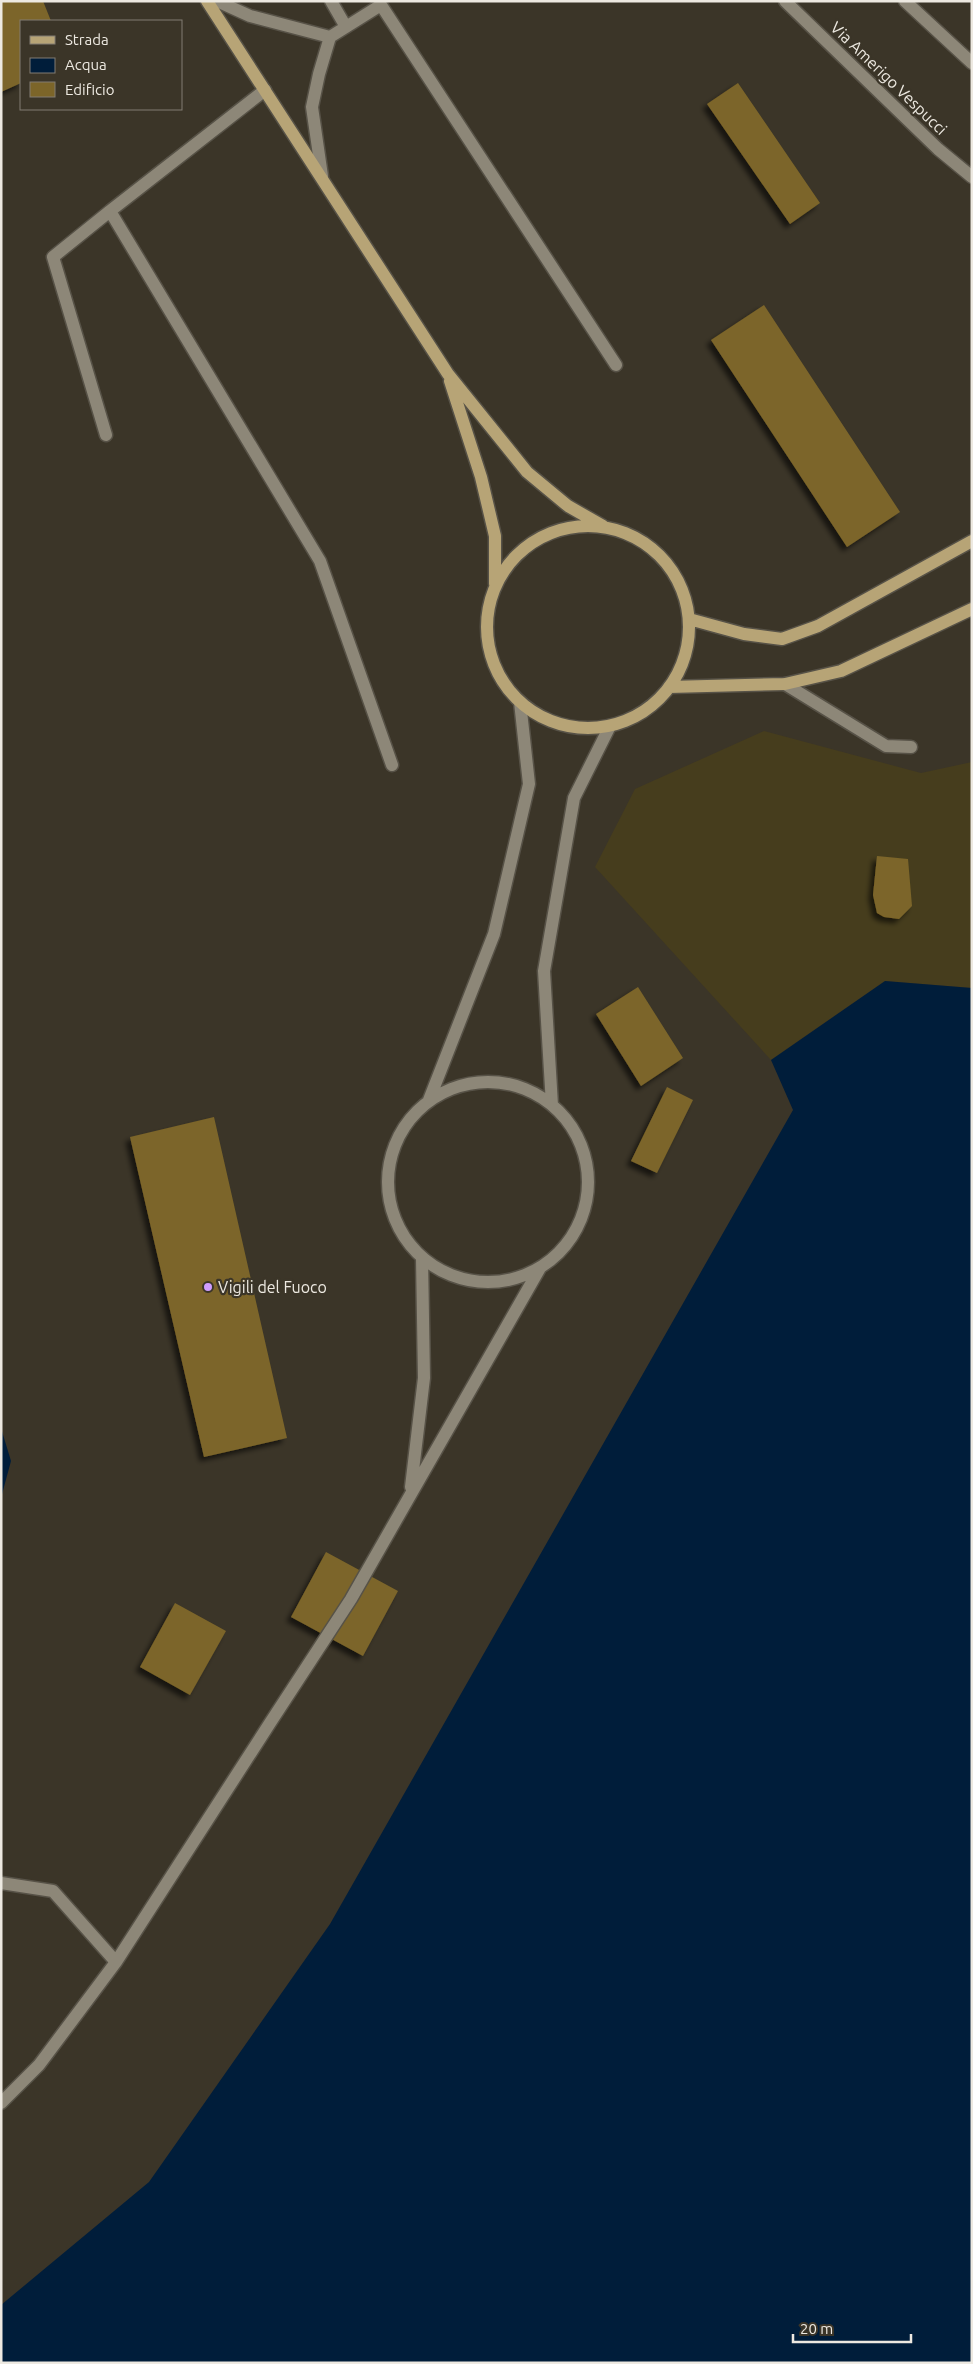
<svg xmlns="http://www.w3.org/2000/svg" width="973" height="2364" viewBox="0 0 973 2364" font-family="Ubuntu,sans-serif">
<style>
.sand{fill:#463d1d}
.water{fill:#001d3a}
.building{fill:#7c6529;filter:url(#shadow)}
.lines{fill:none;stroke-linecap:round;stroke-linejoin:round}
.service-casing{stroke:#575247;stroke-width:15}
.minor-casing{stroke:#575247;stroke-width:15}
.tertiary-casing{stroke:#575247;stroke-width:15}
.primary-casing{stroke:#575247;stroke-width:15}
.service{stroke:#8d8778;stroke-width:12}
.minor{stroke:#8d8778;stroke-width:12}
.tertiary{stroke:#8d8778;stroke-width:12}
.primary{stroke:#b7a476;stroke-width:12}
.poi-dot{fill:#d09dff;stroke:#3b3528;stroke-width:2}
.labels{text-anchor:middle;dominant-baseline:central;stroke-width:4.5;stroke-linejoin:round;paint-order:stroke}
.street-label{font-size:16px;fill:#ede9e1;stroke:#3b3528}
.poi-label{font-size:16px;fill:#ede9e1;stroke:#3b3528;text-anchor:start}
</style>
<defs>
<filter id="shadow"><feDropShadow dx="-4.5" dy="4.5" stdDeviation="2.5" flood-color="#0009"/></filter>
</defs>
<rect width="100%" height="100%" fill="#3b3528"/>
<!-- sand -->
<path class="sand" d="M 764,731 L 921,773 L 972,762 L 972,988 L 885,981 L 771,1060 L 595,867 L 635,789 Z"/>
<!-- water -->
<path class="water" d="M 885,981 L 972,988 L 972,2363 L 1,2363 L 1,2305 L 149,2182 L 330,1924 L 793,1110 L 771,1060 Z
M 1,1428 L 11,1461 L 1,1498 Z"/>
<!-- building -->
<path class="building" d="M 1,1 L 43,1 L 51,21 L 21,21 L 21,83 L 1,92 Z
M 738,83 L 820,203 L 790,224 L 707,104 Z
M 764,305 L 900,512 L 847,547 L 711,340 Z
M 877,856 L 908,859 L 912,906 L 899,919 L 884,917 L 877,913 L 873,895 Z
M 638,987 L 683,1058 L 641,1086 L 596,1014 Z
M 667,1087 L 693,1100 L 657,1173 L 631,1161 Z
M 214,1117 L 287,1438 L 204,1457 L 130,1137 Z
M 326,1552 L 398,1591 L 363,1656 L 291,1617 Z
M 175,1603 L 226,1631 L 190,1695 L 140,1667 Z"/>
<g class="lines">
<defs>
<path id="service" d="M 217,1 L 250,16 L 330,37
M 331,1 L 346,27
M 265,90 L 110,211 L 320,561 L 392,765
M 322,176 L 312,107 L 319,74 L 330,37 L 381,5 L 616,365
M 106,435 L 53,257 L 110,211
M 785,684 L 886,746 L 911,747
M388 1182a100 100 0 1 1 200 0a100 100 0 1 1-200 0Z
M 429,1100 L 494,934 L 529,784 L 520,702
M 552,1105 L 544,971 L 574,798 L 610,726
M 411,1487 L 424,1378 L 422,1258
M 1,1883 L 53,1891 L 116,1962
M 1,2103 L 39,2065 L 116,1962 L 270,1723 L 351,1599 L 540,1268"/>
<path id="minor" d="M 905,1 L 972,63"/>
<path id="tertiary" d="M 785,1 L 938,149 L 972,177"/>
<path id="primary" d="M 207,1 L 448,374 L 527,472 L 568,506 L 603,526
M 450,381 L 481,477 L 495,536 L 495,584
M487 627a101 101 0 1 1 202 0a101 101 0 1 1-202 0Z
M 689,619 L 744,634 L 782,639 L 818,626 L 972,541
M 669,687 L 785,684 L 841,671 L 972,609"/>
</defs>
<!-- service casing -->
<use href="#service" class="service-casing"/>
<!-- minor casing -->
<use href="#minor" class="minor-casing"/>
<!-- tertiary casing -->
<use href="#tertiary" class="tertiary-casing"/>
<!-- primary casing -->
<use href="#primary" class="primary-casing"/>
<!-- service -->
<use href="#service" class="service"/>
<!-- minor -->
<use href="#minor" class="minor"/>
<!-- tertiary -->
<use href="#tertiary" class="tertiary"/>
<!-- primary -->
<use href="#primary" class="primary"/>
</g>
<!-- markers -->
<circle class="poi-dot" cx="208" cy="1287" r="5"/>
<g class="labels">
<!-- street labels -->
<g class="street-label">
<text transform="translate(889 78) rotate(44)">Via Amerigo Vespucci</text>
</g>
<!-- poi labels -->
<g class="poi-label">
<text x="218" y="1287">Vigili del Fuoco</text>
</g>
</g>
<!-- border -->
<rect width="973" height="2364" fill="none" stroke="#ede9e1" stroke-width="5"/>
<!-- legend -->
<rect x="20" y="20" width="162" height="90" fill="#3b3528" stroke="#827d72"/>
<rect x="30" y="36" width="25" height="8" fill="#b7a476" stroke="#827d72"/>
<text x="65" y="45" font-size="15" fill="#ede9e1">Strada</text>
<rect x="30" y="58" width="25" height="15" fill="#001d3a" stroke="#827d72"/>
<text x="65" y="70" font-size="15" fill="#ede9e1">Acqua</text>
<rect x="30" y="82" width="25" height="15" fill="#7c6529" stroke="#827d72"/>
<text x="65" y="95" font-size="15" fill="#ede9e1">Edificio</text>
<!-- scale -->
<path d="M793 2334v8h118v-8" fill="none" stroke="#ede9e1" stroke-width="2.5"/>
<text x="800" y="2334" font-size="15" fill="#ede9e1" stroke="#3b3528" stroke-width="4" paint-order="stroke">20 m</text>
</svg>
